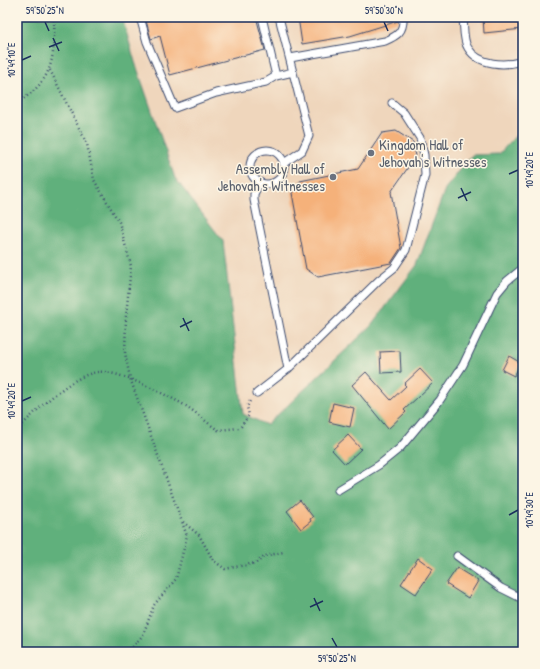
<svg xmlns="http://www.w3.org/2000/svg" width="540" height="669" viewBox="0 0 540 669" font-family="'Patrick Hand',sans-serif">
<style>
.built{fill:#efd6bc}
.forest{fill:#60b07b;stroke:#3e706c}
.building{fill:#f5b17a}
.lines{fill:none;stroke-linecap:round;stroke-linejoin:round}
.service-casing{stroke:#3c4a6e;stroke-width:9}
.path{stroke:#3c4a6e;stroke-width:2.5;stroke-dasharray:1 3;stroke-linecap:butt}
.service{stroke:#fff;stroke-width:7}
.ticks{fill:none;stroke:#1b2f5e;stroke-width:1.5}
.worship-dot{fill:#6b7280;stroke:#fcf5e5;stroke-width:1.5}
.labels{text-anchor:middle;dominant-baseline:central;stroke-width:3;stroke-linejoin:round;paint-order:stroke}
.worship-label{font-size:15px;fill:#5b616d;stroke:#fcf5e5;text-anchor:start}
.neatline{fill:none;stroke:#1b2f5e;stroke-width:1.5}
.ticks-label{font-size:10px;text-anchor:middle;fill:#1b2f5e}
</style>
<rect width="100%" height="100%" fill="#fcf5e5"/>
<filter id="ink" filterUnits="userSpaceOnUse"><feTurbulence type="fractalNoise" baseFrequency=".025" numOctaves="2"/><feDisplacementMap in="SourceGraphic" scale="8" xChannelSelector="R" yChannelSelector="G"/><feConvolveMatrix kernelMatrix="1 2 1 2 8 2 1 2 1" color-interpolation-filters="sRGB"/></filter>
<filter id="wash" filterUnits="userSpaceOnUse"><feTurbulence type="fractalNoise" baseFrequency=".012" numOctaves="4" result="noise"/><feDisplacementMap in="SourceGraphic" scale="16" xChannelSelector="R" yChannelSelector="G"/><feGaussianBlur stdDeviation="0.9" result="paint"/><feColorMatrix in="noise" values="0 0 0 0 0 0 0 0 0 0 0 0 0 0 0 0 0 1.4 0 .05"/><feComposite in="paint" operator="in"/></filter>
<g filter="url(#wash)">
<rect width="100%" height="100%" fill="#f6e4ca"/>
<!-- built -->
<path class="built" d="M 122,17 L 523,17 L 523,128 L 499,154 L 445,189 L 417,265 L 371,326 L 267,425 L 243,414 L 223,241 L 175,178 L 134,57 Z"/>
<!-- forest -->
<path class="forest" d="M 17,17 L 122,17 L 135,62 L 175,178 L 223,241 L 243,414 L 267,425 L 371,326 L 417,265 L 445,189 L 472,155 L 499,154 L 523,128 L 523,652 L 17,652 Z"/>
<g id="blocks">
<!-- building -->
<path class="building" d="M 145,17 L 256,17 L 265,50 L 170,75 L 160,36 L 151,39 Z
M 298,17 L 398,17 L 398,21 L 350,36 L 302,44 Z
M 483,17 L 523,17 L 523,29 L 484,33 Z
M 396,131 L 413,142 L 416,156 L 391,192 L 401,248 L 391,263 L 318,277 L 306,269 L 292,193 L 300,181 L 358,169 L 382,133 Z
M 400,351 L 401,372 L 381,373 L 380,352 Z
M 509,356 L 521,363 L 514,376 L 502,370 Z
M 420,369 L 433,383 L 404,410 L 406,412 L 388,429 L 352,385 L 366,372 L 391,400 L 406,386 L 404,384 Z
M 333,403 L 354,408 L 350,427 L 329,422 Z
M 348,435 L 361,449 L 345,464 L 332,450 Z
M 300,500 L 313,517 L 310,519 L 311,521 L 301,529 L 287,511 Z
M 418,558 L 433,569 L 416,594 L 401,584 Z
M 457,568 L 478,581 L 468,598 L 446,584 Z"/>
</g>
</g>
<g filter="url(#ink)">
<use href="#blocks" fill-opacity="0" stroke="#3c4a6e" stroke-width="1"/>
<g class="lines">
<defs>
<path id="service" d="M 140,17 L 147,42 L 175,108 L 216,93 L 266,82 L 276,76 L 293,72
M 262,17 L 276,76
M 279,17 L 309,136 L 302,151 L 284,163
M 463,17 C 464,26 463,41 468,48 C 479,66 505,66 523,61
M 290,58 L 385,41 C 397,36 404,32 403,17
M250 167a17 17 0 1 1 34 0a17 17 0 1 1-34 0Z
M 260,182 L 254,194 L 254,200 L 288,369
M 257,393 L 288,369 L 379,280 L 394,268 L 406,250 L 425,175 L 424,155 L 420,138 L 404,113 L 392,103
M 338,490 L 379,465 L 400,448 L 440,400 L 463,365 L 497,293 L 507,281 L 523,268
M 457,556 L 501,588 L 523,599"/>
</defs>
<!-- service casing -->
<use href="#service" class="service-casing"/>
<!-- path -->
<path class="path" d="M 50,70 L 87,144 L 94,180 L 119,222 L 131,266 L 126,316 L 125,353 L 130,378 L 187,536 L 176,579 L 154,605 L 143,635 L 128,652
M 17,103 C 44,86 53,71 54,39 C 54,32 55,24 53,17
M 17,430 C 36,411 71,375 98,372 C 116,369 169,396 186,406 C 197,413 207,423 218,430 L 240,428 L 249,415 L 247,407 L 251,399
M 183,522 L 199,535 L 213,560 L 225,569 L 256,563 L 265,556 L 284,552"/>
<!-- service -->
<use href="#service" class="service"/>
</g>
</g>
<!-- ticks -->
<path class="ticks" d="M 45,22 L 49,31M 384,22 L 388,31M 53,38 L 59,51M 49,47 L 62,42M 22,60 L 31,56M 509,174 L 518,170M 461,188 L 467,201M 458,198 L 471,192M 183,318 L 189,331M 180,327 L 192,321M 22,401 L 31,397M 509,515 L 518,510M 314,598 L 320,611M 310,607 L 323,601M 332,638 L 337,647"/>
<!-- markers -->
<g class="worship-dot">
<circle cx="371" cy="153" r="4"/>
<circle cx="333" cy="177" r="4"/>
</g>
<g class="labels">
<!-- worship labels -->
<g class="worship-label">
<text x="379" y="144">Kingdom Hall of<tspan x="379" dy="17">Jehovah's Witnesses</tspan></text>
<text x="325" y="168" text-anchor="end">Assembly Hall of<tspan x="325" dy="17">Jehovah's Witnesses</tspan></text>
</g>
</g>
<!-- margin -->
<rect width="540" height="669" fill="none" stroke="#fcf5e5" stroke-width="44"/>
<rect x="22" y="22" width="496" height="625" class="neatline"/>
<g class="ticks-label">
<text x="45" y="14">59°50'25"N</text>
<text x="384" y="14">59°50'30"N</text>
<text transform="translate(11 60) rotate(-90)" y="4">10°49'10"E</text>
<text transform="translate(529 170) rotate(-90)" y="4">10°49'20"E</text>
<text transform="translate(11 401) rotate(-90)" y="4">10°49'20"E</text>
<text transform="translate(529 510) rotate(-90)" y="4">10°49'30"E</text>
<text x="337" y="662">59°50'25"N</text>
</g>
</svg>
